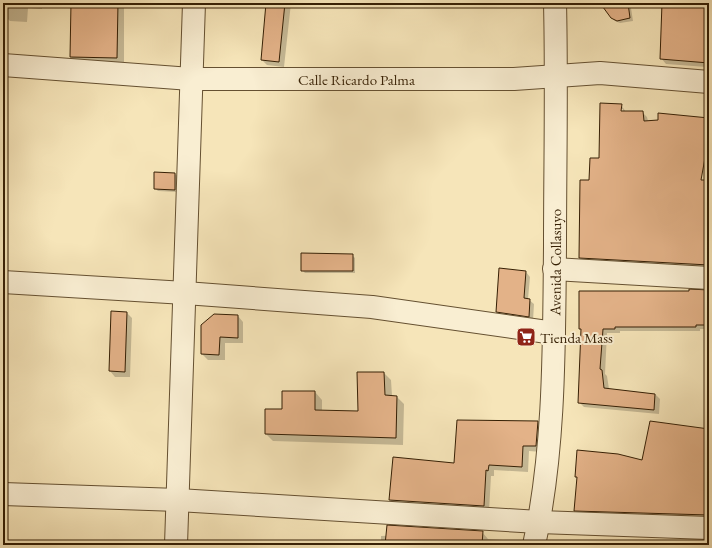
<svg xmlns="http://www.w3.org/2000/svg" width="712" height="548" viewBox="0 0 712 548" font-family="'EB Garamond',serif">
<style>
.shadow{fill:#0003;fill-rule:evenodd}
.building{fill:#e3b288;stroke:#351f04}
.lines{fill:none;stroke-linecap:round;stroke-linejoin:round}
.minor-casing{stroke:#655031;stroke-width:24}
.minor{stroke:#f9eed2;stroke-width:22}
.labels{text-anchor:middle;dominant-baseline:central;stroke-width:4;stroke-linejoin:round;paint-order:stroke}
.street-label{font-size:15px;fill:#351f04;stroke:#f9eed2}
.poi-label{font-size:15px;fill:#351f04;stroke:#f9eed2;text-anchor:start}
</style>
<rect width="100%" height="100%" fill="#f6e5b9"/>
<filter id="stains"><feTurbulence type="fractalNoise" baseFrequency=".005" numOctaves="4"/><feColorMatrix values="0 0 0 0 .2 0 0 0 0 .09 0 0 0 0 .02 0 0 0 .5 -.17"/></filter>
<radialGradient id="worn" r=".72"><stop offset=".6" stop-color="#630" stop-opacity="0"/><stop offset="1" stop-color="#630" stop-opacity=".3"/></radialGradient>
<!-- shadow -->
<path class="shadow" d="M 5,3 L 42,3 L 42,9 L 28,8 L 27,22 L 10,21 L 4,15 Z
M 71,3 L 124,3 L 124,65 L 78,64 L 71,57 Z
M 267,3 L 323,3 L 322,6 L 291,3 L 284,67 L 267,65 L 262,60 Z
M 431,3 L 468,3 L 468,7 Z
M 609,3 L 627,3 L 631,8 L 633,21 L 620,23 L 615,21 L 612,18 Z
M 663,3 L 709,3 L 709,69 L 707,67 L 666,64 L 661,58 Z
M 621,105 L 626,112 L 642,112 L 647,117 L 648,121 L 709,119 L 709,158 L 692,156 L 691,187 L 709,188 L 709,270 L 585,263 L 580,258 L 590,181 ZM 620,109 L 623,109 L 622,116 L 620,116 Z
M 175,174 L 178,176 L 177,192 L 158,191 L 155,188 Z
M 352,255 L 355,258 L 355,273 L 305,273 L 302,270 Z
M 500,269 L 526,272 L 530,277 L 528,299 L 534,304 L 533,321 L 501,316 L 497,312 Z
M 709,291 L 709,329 L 700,329 L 700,331 L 620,331 L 620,333 L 607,333 L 605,374 L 607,376 L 609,389 L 655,394 L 660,399 L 659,414 L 584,407 L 579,402 L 582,330 L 580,328 Z
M 127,313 L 132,318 L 130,377 L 115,377 L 110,371 Z
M 238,316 L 243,322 L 243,343 L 225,343 L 225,360 L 208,360 L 202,354 Z
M 384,373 L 391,380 L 392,396 L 397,397 L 404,404 L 403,445 L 273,441 L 266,434 L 283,410 L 315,392 L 322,400 L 322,411 L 359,412 Z
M 538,422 L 543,427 L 541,452 L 529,451 L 528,472 L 494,470 L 494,476 L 491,476 L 489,511 L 396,506 L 390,500 Z
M 709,430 L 709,520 L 581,516 L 575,510 L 578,479 L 576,476 L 643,461 Z
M 482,532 L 488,539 L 516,541 L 520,545 L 381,545 L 381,536 Z"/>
<!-- building -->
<path class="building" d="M 71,3 L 118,3 L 117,58 L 70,57 Z
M 266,3 L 285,3 L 279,62 L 261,60 Z
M 600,3 L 628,3 L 630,18 L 617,21 L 611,18 Z
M 662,3 L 709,3 L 709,63 L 660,59 Z
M 600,103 L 622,104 L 621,111 L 643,111 L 644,121 L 658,120 L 658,113 L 709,118 L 709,136 L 701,180 L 709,180 L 709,265 L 579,258 L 580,180 L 589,180 L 590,158 L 599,158 Z
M 154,172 L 175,173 L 175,190 L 154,189 Z
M 301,253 L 353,254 L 353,271 L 301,271 Z
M 499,268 L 526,271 L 524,298 L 530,299 L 529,317 L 496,312 Z
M 689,289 L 709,290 L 709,325 L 696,325 L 696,327 L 615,327 L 615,329 L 603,329 L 600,369 L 602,370 L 604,388 L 655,394 L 654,410 L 578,403 L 581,329 L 579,329 L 579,291 L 689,291 Z
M 111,311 L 127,312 L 125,372 L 109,371 Z
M 214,314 L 238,315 L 238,338 L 220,337 L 219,355 L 201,354 L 201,325 Z
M 357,372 L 384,372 L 385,395 L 397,396 L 396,438 L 265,434 L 265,409 L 282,409 L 282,391 L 315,391 L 315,410 L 358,411 Z
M 457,420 L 538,421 L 536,446 L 523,446 L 522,467 L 489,465 L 488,471 L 486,470 L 484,506 L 389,500 L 393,457 L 454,463 Z
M 650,421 L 709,429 L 709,515 L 574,511 L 577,477 L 575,477 L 577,450 L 618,454 L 642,460 Z
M 387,525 L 483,531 L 482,545 L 385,545 Z"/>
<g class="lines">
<defs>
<g id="minor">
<path id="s1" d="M 3,65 L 191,79 L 514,79 L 600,73 L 709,82"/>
<path d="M 554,269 L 709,278"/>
<path d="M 3,282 L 185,293 L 372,307 L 554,333"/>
<path d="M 3,494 L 178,500 L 539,522 L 709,528"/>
<path d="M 176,545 L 194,3"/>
<path id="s2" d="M 534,545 C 555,450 554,345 555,247 C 555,166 557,84 555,3"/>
</g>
</defs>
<!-- minor casing -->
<use href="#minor" class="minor-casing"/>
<!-- minor -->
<use href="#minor" class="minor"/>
</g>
<!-- icons -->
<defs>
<symbol id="supermarket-square" viewBox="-11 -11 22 22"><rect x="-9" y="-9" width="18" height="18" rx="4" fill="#8f2418" stroke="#f9eed2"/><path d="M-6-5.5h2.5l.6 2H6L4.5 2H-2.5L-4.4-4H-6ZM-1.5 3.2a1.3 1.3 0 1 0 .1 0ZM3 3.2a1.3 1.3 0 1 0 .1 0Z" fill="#fff"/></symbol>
</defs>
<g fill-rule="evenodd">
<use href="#supermarket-square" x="515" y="326" width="22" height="22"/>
</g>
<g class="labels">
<!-- street labels -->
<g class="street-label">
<text stroke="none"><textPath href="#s1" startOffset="354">Calle Ricardo Palma</textPath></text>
<text stroke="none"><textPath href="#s2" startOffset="284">Avenida Collasuyo</textPath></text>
</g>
<!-- poi labels -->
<g class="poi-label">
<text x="540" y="337">Tienda Mass</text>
</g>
</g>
<!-- margin -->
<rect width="712" height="548" fill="none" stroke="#f6e5b9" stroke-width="16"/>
<rect x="4" y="4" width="704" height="540" fill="none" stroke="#351f04" stroke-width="2"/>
<rect x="8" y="8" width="696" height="532" fill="none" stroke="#351f04"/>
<rect width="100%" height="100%" filter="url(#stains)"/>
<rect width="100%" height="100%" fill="url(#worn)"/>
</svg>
